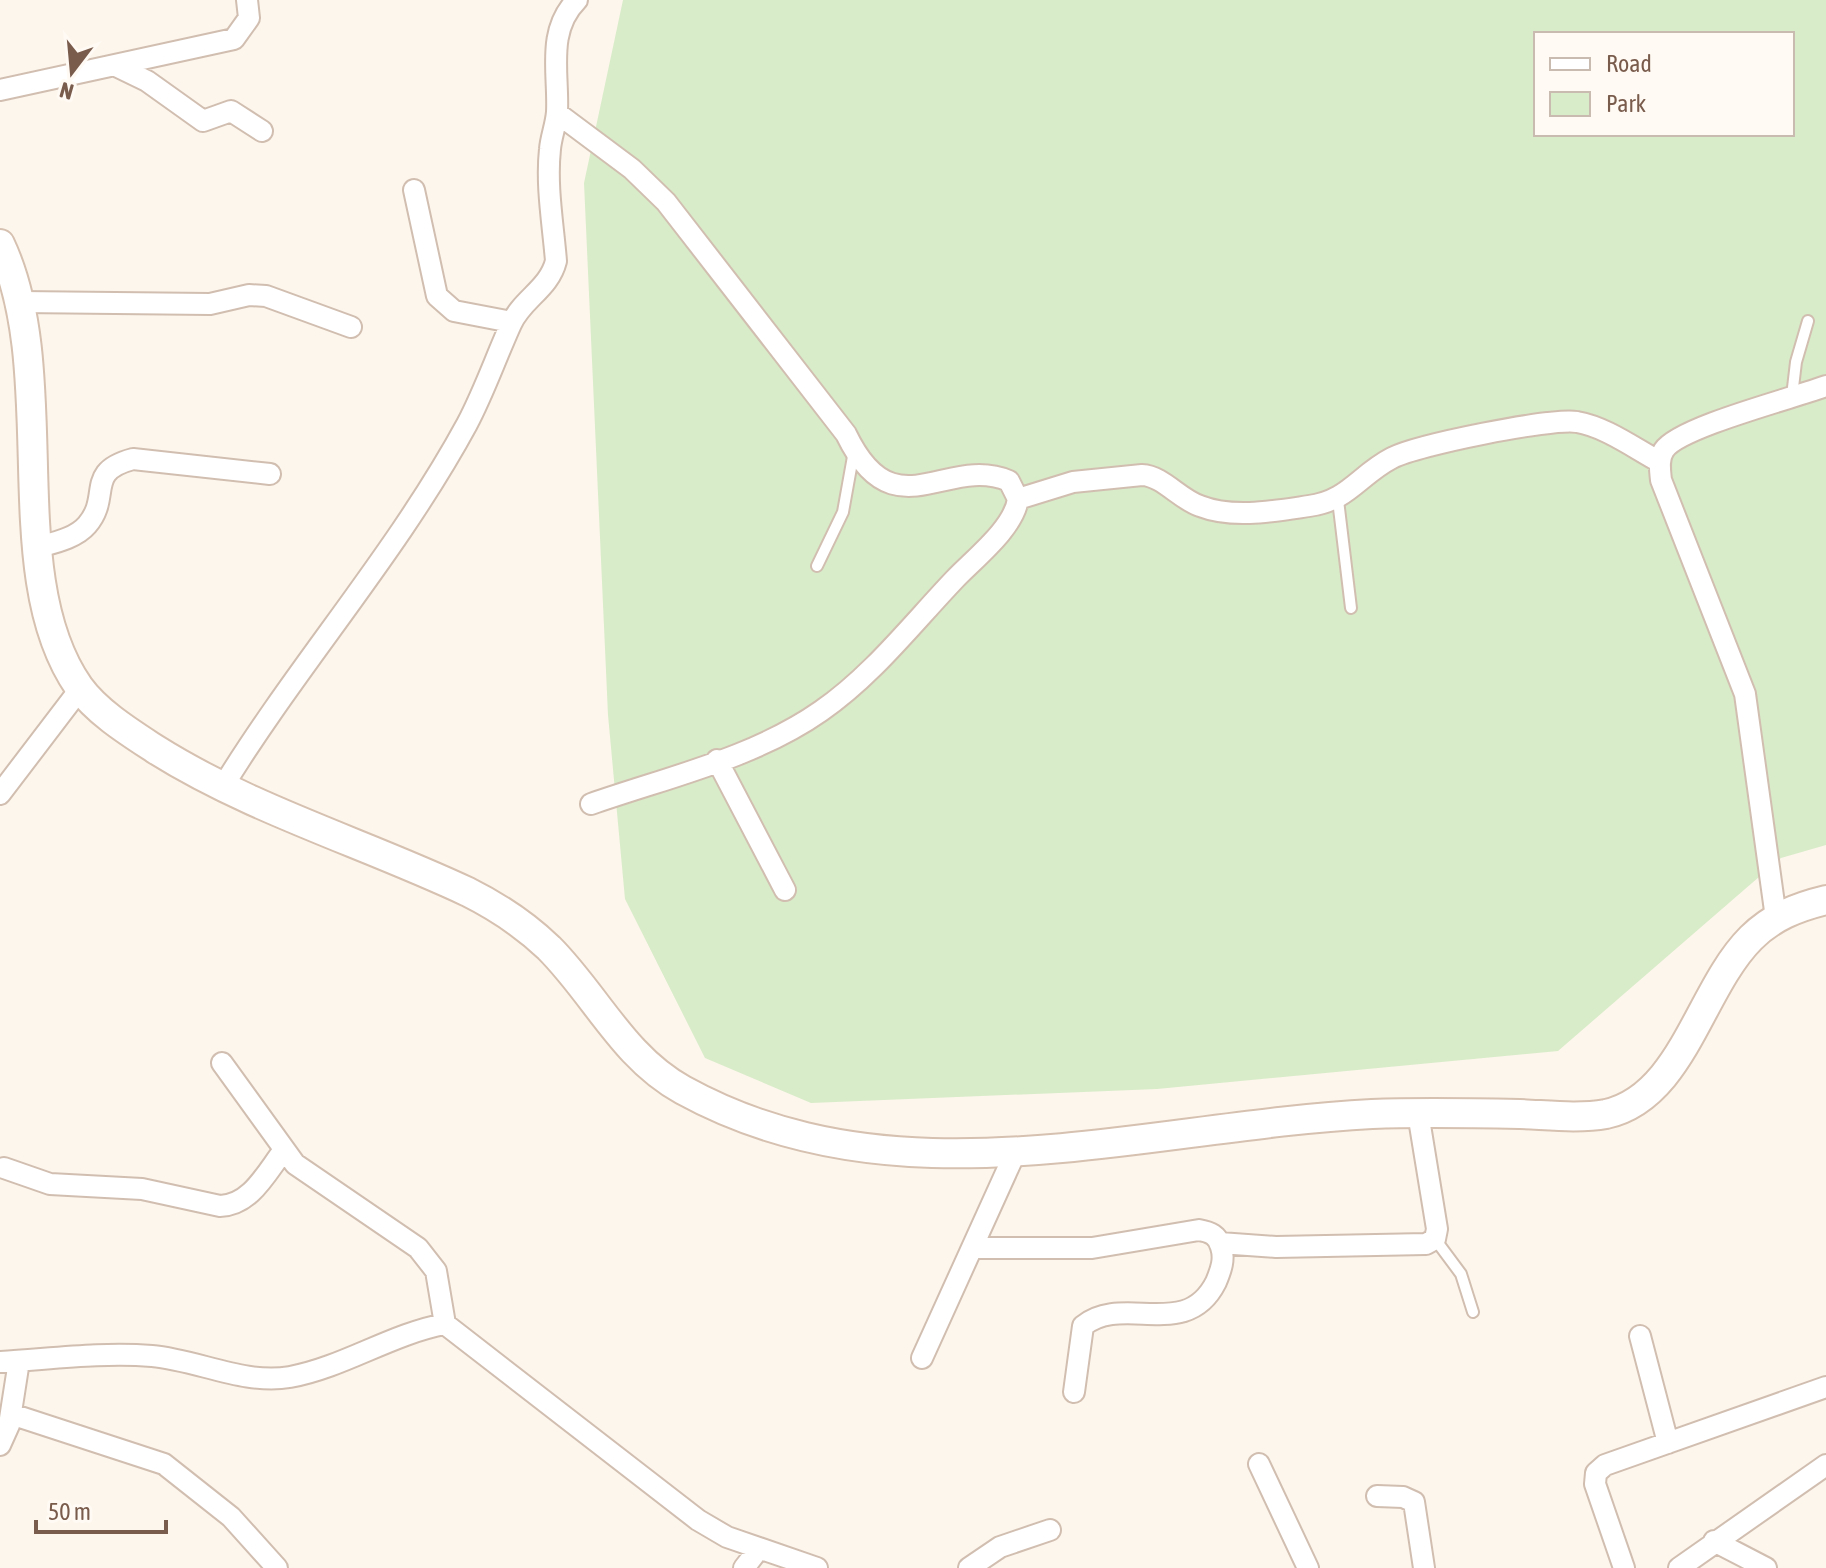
<svg xmlns="http://www.w3.org/2000/svg" width="1826" height="1568" viewBox="0 0 1826 1568" font-family="'Asap Condensed',sans-serif">
<style>
.green{fill:#d8ecc9;fill-rule:evenodd}
.lines{fill:none;stroke-linecap:round;stroke-linejoin:round}
.lane-casing{stroke:#d1beb0;stroke-width:14}
.street-casing{stroke:#d1beb0;stroke-width:24}
.secondary-casing{stroke:#d6c0b0;stroke-width:32}
.lane{stroke:#fff;stroke-width:10}
.street{stroke:#fff;stroke-width:20}
.secondary{stroke:#fff;stroke-width:28}
</style>
<rect width="100%" height="100%" fill="#fdf6ec"/>
<!-- green -->
<path class="green" d="M 623,0 L 1826,0 L 1826,845 L 1781,858 L 1558,1051 L 1157,1089 L 811,1103 L 705,1058 L 625,899 L 608,715 L 584,183 ZM 1536,34 L 1792,34 L 1792,134 L 1536,134 Z"/>
<g class="lines">
<defs>
<path id="lane" d="M 1792,396 L 1796,362 L 1808,321
M 1338,500 L 1351,608
M 817,566 L 843,512 L 854,451
M 1435,1239 L 1461,1274 L 1473,1312"/>
<path id="street" d="M 116,66 L 147,81 L 203,121 L 231,111 L 262,131
M 0,90 L 234,39 L 249,18 L 247,0
M 557,113 L 632,169 L 666,202 L 846,434 C 894,534 946,454 1009,481 L 1018,499 C 1014,528 975,558 955,579 C 913,623 872,676 821,711 C 754,758 668,777 591,804
M 414,190 L 437,296 L 454,311 L 511,322
M 20,302 L 210,304 L 249,295 L 266,296 L 351,327
M 1018,499 L 1073,482 L 1142,475 C 1163,476 1179,499 1200,506 C 1233,519 1275,511 1309,506 C 1348,501 1359,475 1392,458 C 1417,445 1550,418 1577,422 C 1606,427 1634,448 1660,462
M 35,548 C 52,543 75,539 87,525 C 112,496 84,472 133,459 L 270,474
M 717,760 L 785,890
M 222,788 C 298,664 397,553 467,424 C 484,392 496,357 511,324 C 522,299 549,289 556,261 C 553,224 546,186 550,149 C 551,137 556,125 557,112 C 559,74 546,31 577,0
M 0,794 L 80,689
M 1776,918 L 1745,694 L 1661,480 C 1660,470 1658,459 1664,450 C 1679,427 1794,398 1826,386
M 222,1063 L 295,1164 L 418,1248 L 436,1271 L 445,1324
M 4,1168 L 50,1184 L 142,1189 L 220,1206 C 251,1205 266,1173 284,1150
M 1220,1243 L 1276,1247 L 1426,1244 L 1435,1239 L 1437,1229 L 1418,1113
M 973,1248 L 1092,1248 L 1199,1230 C 1210,1232 1218,1235 1221,1247 C 1225,1259 1221,1270 1216,1282 C 1186,1342 1123,1293 1083,1326 L 1074,1392
M 1640,1336 L 1668,1443
M 922,1358 L 1015,1153
M 0,1362 C 51,1359 101,1352 152,1356 C 198,1360 244,1385 290,1377 C 344,1367 391,1334 445,1324 L 698,1520 L 727,1537 L 817,1568
M 11,1414 L 164,1464 L 231,1517 L 277,1568
M 0,1445 L 9,1425 L 19,1361
M 1259,1464 L 1308,1568
M 1377,1496 L 1403,1497 L 1414,1502 L 1424,1568
M 1714,1541 L 1766,1568
M 744,1568 L 758,1550
M 969,1568 L 1000,1547 L 1050,1530
M 1624,1568 L 1595,1484 L 1596,1473 L 1605,1465 L 1826,1387
M 1679,1568 L 1826,1465"/>
<path id="secondary" d="M 0,244 C 62,375 0,574 79,687 C 97,712 129,732 155,749 C 252,810 364,843 468,892 C 496,906 526,926 549,948 C 596,995 623,1057 683,1090 C 899,1209 1142,1126 1372,1114 C 1421,1112 1471,1113 1520,1114 C 1547,1115 1578,1119 1606,1114 C 1683,1097 1699,990 1751,938 C 1772,917 1797,907 1826,900"/>
</defs>
<!-- lane casing -->
<use href="#lane" class="lane-casing"/>
<!-- street casing -->
<use href="#street" class="street-casing"/>
<!-- secondary casing -->
<use href="#secondary" class="secondary-casing"/>
<!-- lane -->
<use href="#lane" class="lane"/>
<!-- street -->
<use href="#street" class="street"/>
<!-- secondary -->
<use href="#secondary" class="secondary"/>
</g>
<!-- legend -->
<rect x="1534" y="32" width="260" height="104" fill="#fffaf3" stroke="#cabbb1" stroke-width="2"/>
<rect x="1550" y="58" width="40" height="12" fill="#ffffff" stroke="#cabbb1" stroke-width="2"/>
<text x="1606" y="72" font-size="24" fill="#7a5c4d">Road</text>
<rect x="1550" y="92" width="40" height="24" fill="#d8ecc9" stroke="#cabbb1" stroke-width="2"/>
<text x="1606" y="112" font-size="24" fill="#7a5c4d">Park</text>
<!-- north arrow -->
<g transform="translate(72 72) rotate(196)" stroke="#fffaf3" stroke-width="6" paint-order="stroke">
<path d="M0-6L14 30L0 20L-14 30Z" fill="#7a5c4d"/>
<text y="-12" font-size="22" font-weight="bold" text-anchor="middle" fill="#7a5c4d">N</text>
</g>
<!-- scale -->
<path d="M36 1520v12h130v-12" fill="none" stroke="#7a5c4d" stroke-width="4"/>
<text x="48" y="1520" font-size="24" fill="#7a5c4d" stroke="#fffaf3" stroke-width="6" paint-order="stroke">50 m</text>
</svg>
